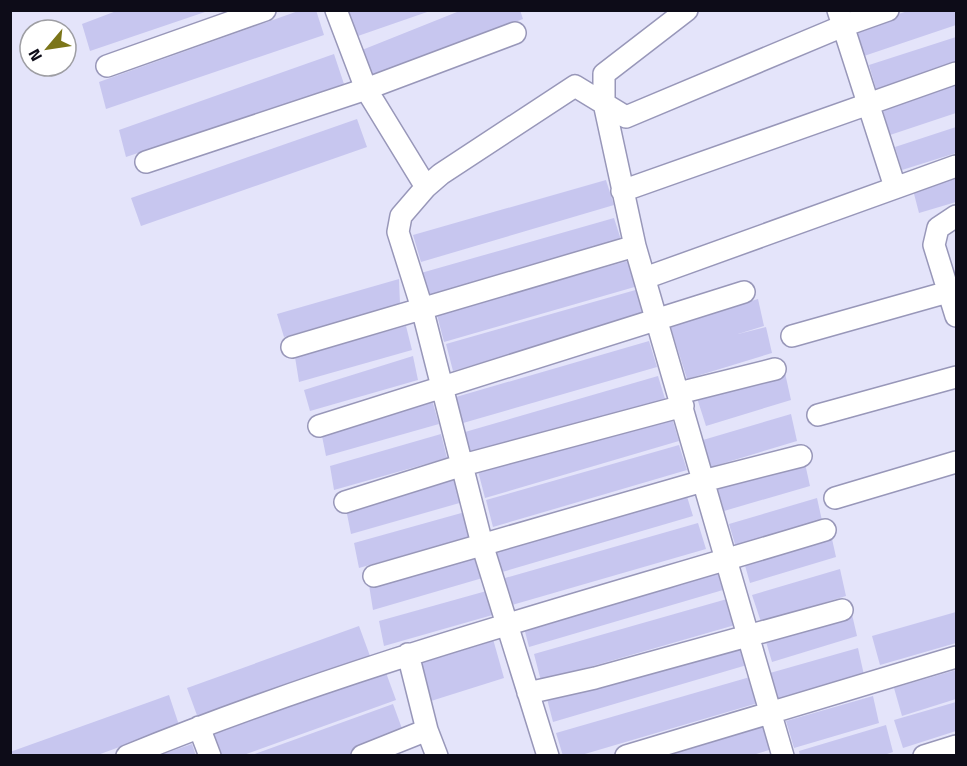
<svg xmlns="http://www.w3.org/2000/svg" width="967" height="766" viewBox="0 0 967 766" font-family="'Titillium Web',sans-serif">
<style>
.building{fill:#c7c6ef}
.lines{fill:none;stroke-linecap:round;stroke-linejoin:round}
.minor-casing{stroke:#9897b9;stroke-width:24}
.minor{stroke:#fff;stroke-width:21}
</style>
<rect width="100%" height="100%" fill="#e4e4fa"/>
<!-- building -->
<path class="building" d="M 119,10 L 208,10 L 208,11 L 90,51 L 82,24 Z
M 301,10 L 316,10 L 324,35 L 106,109 L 99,82 Z
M 347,10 L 430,10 L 430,11 L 355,37 Z
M 462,10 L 520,10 L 523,19 L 371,75 L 362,50 Z
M 911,10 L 956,10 L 956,25 L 864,56 L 855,28 Z
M 956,37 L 956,66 L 877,92 L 869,65 Z
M 334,54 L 344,84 L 126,157 L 119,130 Z
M 956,83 L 956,113 L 890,135 L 882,107 Z
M 357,119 L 367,147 L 141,226 L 131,198 Z
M 956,127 L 956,153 L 902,170 L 895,147 Z
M 956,173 L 956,202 L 919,213 L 912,186 Z
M 606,180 L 614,205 L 421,262 L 413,235 Z
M 614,218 L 622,243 L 428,300 L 421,273 Z
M 631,260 L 638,286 L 444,342 L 437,315 Z
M 399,279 L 400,304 L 284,337 L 277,314 Z
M 639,289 L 647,314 L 453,371 L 446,344 Z
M 758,299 L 764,326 L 738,334 L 766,327 L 772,353 L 687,379 L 670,325 Z
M 406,326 L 412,350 L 299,382 L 295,357 Z
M 649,341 L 657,367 L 463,423 L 456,397 Z
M 413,356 L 418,380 L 310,411 L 304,390 Z
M 785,373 L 791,400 L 706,426 L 697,398 Z
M 658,376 L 666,402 L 472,459 L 465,432 Z
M 432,400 L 439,424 L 326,456 L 321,431 Z
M 791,414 L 797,441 L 711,467 L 703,440 Z
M 671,415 L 679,441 L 485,498 L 478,471 Z
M 441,434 L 447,458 L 334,490 L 330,466 Z
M 679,445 L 687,470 L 493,527 L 486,500 Z
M 804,459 L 810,486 L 724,511 L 716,484 Z
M 457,478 L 463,502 L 351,534 L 346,509 Z
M 685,490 L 693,516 L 499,573 L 492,546 Z
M 817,498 L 823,525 L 737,551 L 729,524 Z
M 465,512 L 472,536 L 359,568 L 354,543 Z
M 698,523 L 706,549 L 512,605 L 505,578 Z
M 830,530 L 836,557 L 750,583 L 742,555 Z
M 480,554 L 486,577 L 373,610 L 369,585 Z
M 715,564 L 723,590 L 529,647 L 522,620 Z
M 840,569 L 846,596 L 761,622 L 752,595 Z
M 490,590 L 496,614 L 384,646 L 379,621 Z
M 727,599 L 735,625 L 541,681 L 534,654 Z
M 851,610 L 857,636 L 772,662 L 764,635 Z
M 956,612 L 956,643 L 880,665 L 872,636 Z
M 359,626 L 370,656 L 198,718 L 187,688 Z
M 493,639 L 504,678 L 431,701 L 420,660 Z
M 739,640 L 747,665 L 553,722 L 546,695 Z
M 858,648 L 864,675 L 779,700 L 770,673 Z
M 385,670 L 396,700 L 241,756 L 221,756 L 213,732 Z
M 956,670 L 956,699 L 902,716 L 894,688 Z
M 750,677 L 758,703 L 578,756 L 563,756 L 556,733 Z
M 169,695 L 179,725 L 95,756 L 10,756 L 10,752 Z
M 873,696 L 879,723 L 794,748 L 786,721 Z
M 956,702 L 956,731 L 903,748 L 894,720 Z
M 393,704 L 404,734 L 345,756 L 252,755 Z
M 764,723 L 772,749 L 750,756 L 655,756 Z
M 886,725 L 893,752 L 881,756 L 800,756 L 799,751 Z
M 192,744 L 196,756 L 160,756 L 160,755 Z"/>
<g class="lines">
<defs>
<path id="minor" d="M 336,10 L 366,89 L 426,187
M 687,10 L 604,74 L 604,103 L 635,246 L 783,756
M 838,10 L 895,187
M 107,66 L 265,10
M 146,162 L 366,89 L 515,33
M 622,191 L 956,73
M 956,216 L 938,228 L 934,245 L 956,316
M 645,278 L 956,166
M 792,336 L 948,292
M 292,347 L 635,246
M 679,393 L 775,369
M 818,415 L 956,377
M 319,426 L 744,292
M 835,498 L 956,462
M 345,502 L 463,465 L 683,406
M 374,576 L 703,481 L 801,456
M 408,654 L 427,730 L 437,756
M 528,693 L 595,678 L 842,610
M 199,727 L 210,756
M 127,756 C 354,663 591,601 825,530
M 362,756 L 427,730
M 548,756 L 482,544 L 422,308 L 398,232 L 401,216 L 426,187 L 441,174 L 575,86 L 626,117 L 843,26 L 888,10
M 626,756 L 956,657
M 924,756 L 956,746"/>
</defs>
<!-- minor casing -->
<use href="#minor" class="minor-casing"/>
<!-- minor -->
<use href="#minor" class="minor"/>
</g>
<!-- border -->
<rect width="967" height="766" fill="none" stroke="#0d0c18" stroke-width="24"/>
<!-- north arrow -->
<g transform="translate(48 48) rotate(241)"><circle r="28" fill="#ffffff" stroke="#9e9ea3" stroke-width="1.5"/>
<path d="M0-4.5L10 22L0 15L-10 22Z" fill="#7b7519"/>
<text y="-9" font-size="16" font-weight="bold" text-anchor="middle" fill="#0d0c18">N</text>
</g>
</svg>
